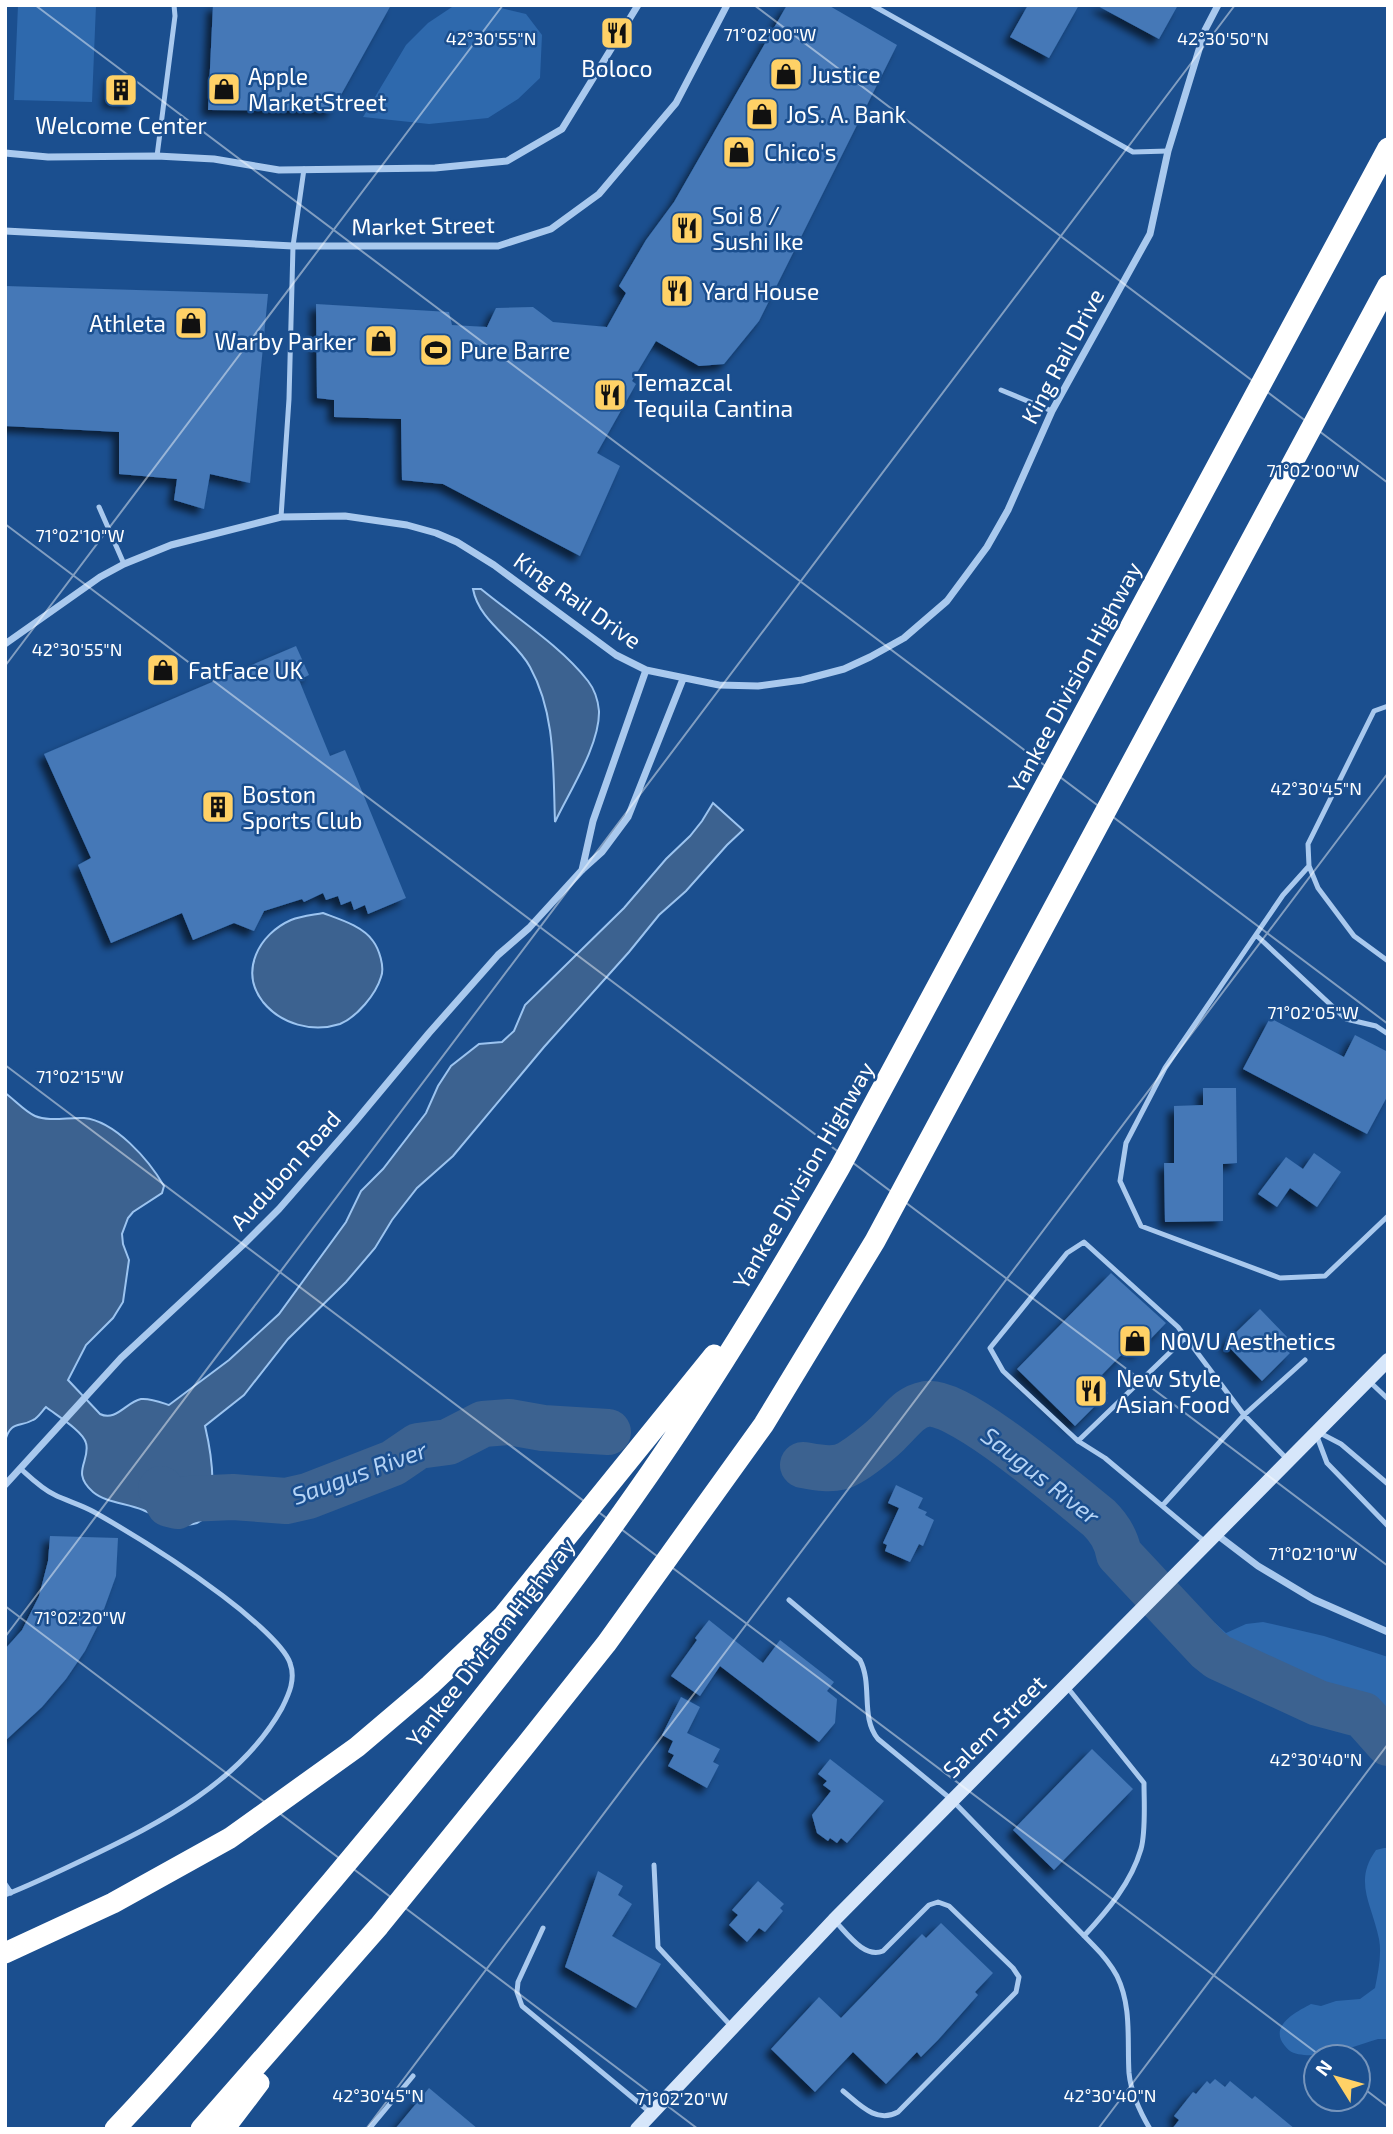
<svg xmlns="http://www.w3.org/2000/svg" width="1393" height="2134" viewBox="0 0 1393 2134" font-family="'Exo 2',sans-serif">
<style>
.green{fill:#2e69ad}
.water{fill:#3c6290;stroke:#9cc4f0;stroke-width:2}
.lines{fill:none;stroke-linecap:round;stroke-linejoin:round}
.river{stroke:#3c6290;stroke-width:46}
.building{fill:#4478b7;filter:url(#shadow)}
.lane{stroke:#a9c9ee;stroke-width:5}
.street{stroke:#a9c9ee;stroke-width:7}
.secondary{stroke:#d6e6fa;stroke-width:14}
.highway{stroke:#fff;stroke-width:21}
.ticks{fill:none;stroke:#fff;stroke-width:2;stroke-opacity:0.45}
.labels{text-anchor:middle;dominant-baseline:central;stroke-width:5;stroke-linejoin:round;paint-order:stroke}
.poi-label{font-size:23px;fill:#fff;stroke:#1b4f8f;text-anchor:start}
.street-label{font-size:23px;fill:#fff;stroke:#1b4f8f}
.water-label{font-size:24px;font-style:italic;fill:#b5d3f5;stroke:#1b4f8f}
.ticks-label{font-size:18px;text-anchor:middle;fill:#fff;stroke:#1b4f8f;stroke-width:5;stroke-linejoin:round;paint-order:stroke}
</style>
<defs>
<filter id="shadow"><feDropShadow dx="-6" dy="6" stdDeviation="3.5" flood-color="#0009"/></filter>
</defs>
<rect width="100%" height="100%" fill="#1b4f8f"/>
<!-- green -->
<path class="green" d="M 18,5 L 96,5 L 92,102 L 14,100 Z
M 455,5 L 497,7 L 526,14 L 542,35 L 540,78 L 518,99 L 488,118 L 429,124 L 363,117 L 406,45 L 428,23 Z
M 1263,1622 L 1324,1636 L 1388,1657 L 1388,1766 L 1382,1756 L 1372,1748 L 1308,1706 L 1247,1685 L 1220,1672 L 1202,1670 L 1188,1657 L 1215,1623 L 1226,1633 L 1246,1624 Z
M 1384,1848 L 1388,1848 L 1388,2039 L 1378,2039 C 1355,2046 1328,2057 1304,2055 C 1296,2054 1290,2053 1285,2046 C 1268,2026 1296,2012 1311,2004 L 1321,2006 L 1336,2001 L 1360,1999 L 1375,1988 C 1378,1972 1382,1955 1379,1939 C 1372,1904 1353,1882 1376,1850 Z"/>
<!-- water -->
<path class="water" d="M 473,589 L 481,589 C 515,617 561,646 588,681 C 595,690 598,700 599,711 C 600,745 569,792 555,822 C 553,770 556,714 530,667 C 515,639 479,622 473,589 Z
M 713,803 L 743,830 L 727,845 L 686,891 L 659,915 L 629,952 L 544,1047 L 453,1156 L 417,1188 L 392,1220 L 375,1248 L 346,1282 L 288,1339 L 244,1395 L 205,1426 C 210,1447 224,1519 193,1524 C 176,1527 158,1517 143,1510 C 127,1503 106,1503 93,1492 C 70,1472 91,1461 86,1443 C 83,1431 56,1415 46,1407 C 42,1411 38,1418 33,1420 C 19,1428 11,1420 5,1441 L 5,1093 C 15,1100 24,1111 35,1116 C 49,1122 69,1117 84,1118 C 115,1121 149,1160 164,1186 L 162,1193 L 133,1212 L 128,1218 L 122,1234 L 123,1244 L 129,1260 L 123,1302 L 113,1318 L 86,1345 L 68,1380 L 100,1414 C 116,1422 126,1402 141,1399 C 150,1398 160,1402 169,1405 L 229,1360 L 279,1314 L 346,1222 L 361,1191 L 383,1169 L 426,1113 L 438,1086 L 451,1066 L 479,1044 L 502,1042 L 514,1031 L 525,1005 L 624,908 L 666,859 L 690,836 L 702,821 Z
M 323,913 C 339,919 363,926 373,941 C 379,949 385,967 381,977 C 376,994 357,1017 340,1024 C 312,1033 281,1024 263,1002 C 239,971 259,934 291,920 C 301,916 313,915 323,913 Z"/>
<g class="lines">
<!-- river -->
<path class="river" d="M 803,1465 C 815,1467 828,1470 840,1467 C 852,1465 884,1438 892,1429 C 903,1418 910,1407 926,1404 C 958,1397 1070,1495 1099,1518 C 1110,1529 1116,1539 1119,1554 L 1208,1649 L 1218,1657 L 1318,1703 L 1363,1715 L 1388,1743
M 161,1489 L 169,1504 L 177,1506 L 188,1499 L 233,1497 L 286,1501 L 308,1496 L 393,1463 L 418,1446 L 448,1442 L 483,1424 L 509,1422 L 543,1428 L 608,1432"/>
</g>
<!-- building -->
<path class="building" d="M 213,5 L 391,5 L 332,111 L 208,110 Z
M 787,5 L 828,5 L 897,45 L 759,321 L 724,364 L 699,366 L 656,341 L 632,381 L 636,384 L 597,453 L 620,466 L 580,556 L 443,484 L 402,480 L 401,419 L 334,417 L 334,400 L 317,398 L 316,304 L 449,312 L 452,325 L 487,327 L 496,308 L 533,307 L 553,322 L 607,327 L 626,293 L 619,286 L 646,240 L 674,202 Z
M 1028,5 L 1079,5 L 1049,58 L 1010,37 Z
M 1096,5 L 1178,5 L 1159,39 Z
M 111,74 L 132,78 L 133,104 L 108,102 Z
M 5,286 L 268,294 L 250,483 L 210,474 L 204,509 L 174,500 L 177,479 L 119,474 L 119,432 L 5,426 Z
M 296,646 L 309,675 L 299,680 L 330,756 L 345,750 L 406,898 L 368,914 L 365,905 L 354,910 L 351,901 L 341,905 L 338,896 L 326,900 L 323,893 L 304,902 L 302,899 L 264,911 L 254,931 L 234,923 L 193,940 L 182,913 L 111,943 L 78,865 L 91,858 L 44,754 Z
M 1270,1018 L 1344,1057 L 1355,1035 L 1388,1052 L 1388,1095 L 1367,1134 L 1243,1069 Z
M 1203,1088 L 1236,1088 L 1237,1163 L 1223,1164 L 1223,1221 L 1165,1222 L 1164,1163 L 1174,1163 L 1174,1106 L 1203,1105 Z
M 1314,1153 L 1341,1172 L 1317,1207 L 1290,1188 L 1277,1207 L 1258,1194 L 1286,1157 L 1303,1169 Z
M 1111,1273 L 1166,1323 L 1136,1354 L 1129,1347 L 1096,1381 L 1108,1393 L 1075,1426 L 1017,1369 Z
M 1260,1309 L 1291,1341 L 1284,1348 L 1290,1353 L 1262,1381 L 1225,1343 Z
M 896,1485 L 923,1498 L 918,1508 L 927,1512 L 925,1515 L 934,1520 L 923,1546 L 919,1544 L 910,1562 L 885,1551 L 887,1545 L 883,1543 L 899,1508 L 888,1503 Z
M 50,1536 L 118,1538 L 116,1576 L 99,1623 L 85,1651 L 66,1679 L 42,1707 L 5,1741 L 5,1649 L 22,1630 L 39,1596 L 48,1561 Z
M 709,1620 L 763,1663 L 780,1640 L 834,1682 L 827,1691 L 837,1699 L 835,1723 L 819,1742 L 720,1666 L 700,1696 L 671,1676 L 697,1640 L 695,1638 Z
M 681,1697 L 700,1707 L 687,1733 L 720,1749 L 713,1762 L 719,1765 L 707,1788 L 668,1766 L 674,1755 L 668,1752 L 673,1741 L 662,1735 Z
M 1092,1749 L 1133,1789 L 1054,1870 L 1013,1830 Z
M 830,1759 L 884,1801 L 847,1843 L 841,1838 L 837,1843 L 830,1838 L 828,1841 L 817,1833 L 812,1815 L 831,1791 L 823,1785 L 827,1781 L 818,1774 Z
M 598,1871 L 623,1886 L 618,1895 L 632,1904 L 612,1936 L 661,1964 L 636,2008 L 565,1967 Z
M 758,1881 L 784,1904 L 780,1908 L 783,1911 L 765,1932 L 759,1928 L 747,1942 L 729,1925 L 738,1915 L 732,1910 Z
M 941,1923 L 993,1973 L 975,1992 L 978,1995 L 938,2040 L 921,2057 L 917,2052 L 886,2084 L 853,2052 L 815,2092 L 771,2049 L 819,1997 L 841,2018 L 922,1934 L 926,1938 Z
M 1215,2079 L 1225,2087 L 1230,2081 L 1252,2099 L 1255,2096 L 1295,2129 L 1172,2129 L 1179,2120 L 1174,2116 L 1193,2092 L 1196,2094 L 1207,2081 L 1210,2084 Z
M 429,2088 L 478,2129 L 395,2129 Z"/>
<g class="lines">
<!-- lane -->
<path class="lane" d="M 872,5 L 1133,152 L 1168,151
M 157,156 L 175,16 L 174,5
M 1001,390 L 1052,411
M 99,507 L 124,564
M 281,517 L 289,399 L 293,246 L 304,169
M 1388,706 L 1374,711 L 1308,844 L 1309,866 L 1318,888 L 1354,936 L 1388,961
M 1309,866 L 1283,895 L 1165,1068 L 1126,1143 L 1120,1181 L 1141,1226 L 1280,1278 L 1325,1276 L 1388,1216
M 1256,935 L 1346,1019 L 1376,1026 L 1388,1034
M 1370,1382 L 1388,1399
M 1318,1432 L 1341,1444 L 1388,1484
M 1316,1434 L 1327,1463 L 1388,1526
M 1078,1441 L 1185,1338
M 1162,1506 L 1244,1415 L 1305,1360
M 1204,1541 L 1105,1458 L 1078,1441 L 1003,1371 L 990,1348 L 1067,1253 L 1084,1242 L 1178,1327 L 1244,1415 L 1287,1459
M 789,1600 L 860,1660 C 873,1685 860,1717 878,1739 L 952,1800 L 1094,1946 C 1103,1955 1111,1965 1117,1976 C 1132,2007 1127,2040 1129,2073 C 1131,2093 1140,2112 1150,2129
M 1067,1687 L 1144,1783 C 1144,1802 1146,1831 1141,1849 C 1131,1883 1108,1910 1084,1936
M 654,1865 L 658,1947 L 732,2027
M 5,1884 L 11,1893
M 5,1895 C 33,1884 60,1871 87,1858 C 160,1823 241,1782 282,1708 C 289,1694 296,1679 290,1663 C 284,1644 239,1608 223,1596 C 182,1565 138,1537 94,1512 C 82,1505 67,1501 55,1495 C 42,1489 32,1479 21,1469
M 834,1920 C 847,1933 864,1959 883,1951 L 929,1905 L 938,1902 L 949,1906 L 1013,1968 L 1019,1977 L 1016,1992 L 898,2112 C 876,2124 859,2104 843,2091
M 543,1928 L 518,1982 L 517,1992 L 522,2006 L 651,2113
M 369,2129 L 413,2076"/>
<!-- street -->
<path class="street" d="M 5,153 L 48,157 L 157,156 L 214,159 L 279,170 L 435,168 L 507,161 L 562,129 L 638,5
M 5,231 L 293,246 L 498,246 L 551,229 L 599,194 L 676,103 L 727,5
M 5,644 L 100,577 L 124,564 L 171,545 L 281,517 L 345,516 L 407,525 L 436,533 L 457,542 L 494,565 L 616,655 L 646,670 L 719,685 L 758,686 L 802,680 L 844,669 L 870,657 L 904,638 L 947,601 L 987,547 L 1008,510 L 1052,411 L 1150,234 L 1168,151 L 1205,30 L 1218,5
M 582,870 L 593,821 L 646,670
M 5,1485 L 121,1358 L 245,1243 L 279,1209 L 354,1123 L 429,1033 L 498,955 L 529,928 L 582,870 L 602,852 L 628,817 L 683,679
M 1216,1534 L 1258,1566 L 1313,1599 L 1388,1632"/>
<!-- secondary -->
<path class="secondary" d="M 637,2129 L 834,1920 L 1388,1360"/>
<!-- highway -->
<path class="highway" d="M 5,1953 L 113,1903 L 230,1838 L 357,1747 L 430,1685 L 502,1617 L 714,1355
M 115,2129 C 190,2050 260,1965 331,1882 C 436,1757 540,1630 634,1496 C 709,1390 776,1279 840,1167 L 1388,148
M 201,2129 L 379,1926 L 525,1746 L 606,1644 L 764,1424 L 875,1241 L 1388,285
M 224,2129 L 259,2083"/>
</g>
<!-- ticks -->
<path class="ticks" d="M 35,5 L 1388,1024M 754,5 L 1388,483M 5,524 L 1388,1566M 5,666 L 503,5M 5,1065 L 1322,2057M 5,1606 L 698,2129M 5,1637 L 1235,5M 1358,2084 L 1388,2107M 366,2129 L 1388,773M 1098,2129 L 1388,1744"/>
<!-- icons -->
<defs>
<symbol id="restaurant-square" viewBox="-11 -11 22 22"><rect x="-9" y="-9" width="18" height="18" rx="4" fill="#ffd166" stroke="#1b4f8f"/><path d="M-5-6h1v4h1v-4h1v4h1v-4h1v5L-1.5 .5V6h-2V.5L-5-1ZM5-6V6H3V1.5H1.5Q1.5-4 5-6Z" fill="#111"/></symbol>
<symbol id="shop-square" viewBox="-11 -11 22 22"><rect x="-9" y="-9" width="18" height="18" rx="4" fill="#ffd166" stroke="#1b4f8f"/><path d="M-5-2.5h2.3a2.7 3.5 0 0 1 5.4 0H5L5.5 6h-11ZM-1.5-2.5h3a1.5 2.3 0 0 0-3 0Z" fill="#111"/></symbol>
<symbol id="building-square" viewBox="-11 -11 22 22"><rect x="-9" y="-9" width="18" height="18" rx="4" fill="#ffd166" stroke="#1b4f8f"/><path d="M-4-6H4V6H1V3H-1V6H-4ZM-2.5-4.3h1.7v1.8h-1.7ZM.8-4.3h1.7v1.8H.8ZM-2.5-1h1.7V.8h-1.7ZM.8-1h1.7V.8H.8Z" fill="#111"/></symbol>
<symbol id="stadium-square" viewBox="-11 -11 22 22"><rect x="-9" y="-9" width="18" height="18" rx="4" fill="#ffd166" stroke="#1b4f8f"/><path d="M0-5a6.5 5 0 1 0 0 10a6.5 5 0 1 0 0-10ZM-3.5-1.8h7v3.6h-7Z" fill="#111"/></symbol>
</defs>
<g fill-rule="evenodd">
<use href="#restaurant-square" x="598" y="14" width="38" height="38"/>
<use href="#shop-square" x="767" y="55" width="38" height="38"/>
<use href="#shop-square" x="205" y="70" width="38" height="38"/>
<use href="#building-square" x="102" y="71" width="38" height="38"/>
<use href="#shop-square" x="743" y="95" width="38" height="38"/>
<use href="#shop-square" x="720" y="133" width="38" height="38"/>
<use href="#restaurant-square" x="668" y="209" width="38" height="38"/>
<use href="#restaurant-square" x="658" y="272" width="38" height="38"/>
<use href="#shop-square" x="172" y="304" width="38" height="38"/>
<use href="#shop-square" x="362" y="322" width="38" height="38"/>
<use href="#stadium-square" x="417" y="331" width="38" height="38"/>
<use href="#restaurant-square" x="591" y="376" width="38" height="38"/>
<use href="#shop-square" x="144" y="651" width="38" height="38"/>
<use href="#building-square" x="199" y="788" width="38" height="38"/>
<use href="#shop-square" x="1116" y="1322" width="38" height="38"/>
<use href="#restaurant-square" x="1072" y="1372" width="38" height="38"/>
</g>
<g class="labels">
<!-- poi labels -->
<g class="poi-label">
<text x="617" y="68" text-anchor="middle">Boloco</text>
<text x="810" y="74">Justice</text>
<text x="248" y="76">Apple<tspan x="248" dy="26">MarketStreet</tspan></text>
<text x="786" y="114">JoS. A. Bank</text>
<text x="121" y="125" text-anchor="middle">Welcome Center</text>
<text x="764" y="152">Chico's</text>
<text x="712" y="215">Soi 8 /<tspan x="712" dy="26">Sushi Ike</tspan></text>
<text x="702" y="291">Yard House</text>
<text x="166" y="323" text-anchor="end">Athleta</text>
<text x="356" y="341" text-anchor="end">Warby Parker</text>
<text x="460" y="350">Pure Barre</text>
<text x="634" y="382">Temazcal<tspan x="634" dy="26">Tequila Cantina</tspan></text>
<text x="188" y="670">FatFace UK</text>
<text x="242" y="794">Boston<tspan x="242" dy="26">Sports Club</tspan></text>
<text x="1160" y="1341">NOVU Aesthetics</text>
<text x="1116" y="1378">New Style<tspan x="1116" dy="26">Asian Food</tspan></text>
</g>
<!-- street labels -->
<g class="street-label">
<text transform="translate(423 225) rotate(-1)">Market Street</text>
<text transform="translate(1062 356) rotate(-62)">King Rail Drive</text>
<text transform="translate(578 600) rotate(35)">King Rail Drive</text>
<text transform="translate(1074 677) rotate(-62)">Yankee Division Highway</text>
<text transform="translate(285 1170) rotate(-48)">Audubon Road</text>
<text transform="translate(803 1175) rotate(-60)">Yankee Division Highway</text>
<text transform="translate(490 1642) rotate(-52)">Yankee Division Highway</text>
<text transform="translate(994 1726) rotate(-45)">Salem Street</text>
</g>
<!-- water labels -->
<g class="water-label">
<text transform="translate(359 1472) rotate(-20)">Saugus River</text>
<text transform="translate(1041 1475) rotate(38)">Saugus River</text>
</g>
</g>
<g class="ticks-label">
<text x="770" y="41">71°02'00"W</text>
<text x="491" y="45">42°30'55"N</text>
<text x="1223" y="45">42°30'50"N</text>
<text x="1313" y="477">71°02'00"W</text>
<text x="80" y="542">71°02'10"W</text>
<text x="77" y="656">42°30'55"N</text>
<text x="1316" y="795">42°30'45"N</text>
<text x="1313" y="1019">71°02'05"W</text>
<text x="80" y="1083">71°02'15"W</text>
<text x="1313" y="1560">71°02'10"W</text>
<text x="80" y="1624">71°02'20"W</text>
<text x="1316" y="1766">42°30'40"N</text>
<text x="378" y="2102">42°30'45"N</text>
<text x="1110" y="2102">42°30'40"N</text>
<text x="682" y="2105">71°02'20"W</text>
</g>
<!-- border -->
<rect width="1393" height="2134" fill="none" stroke="#ffffff" stroke-width="14"/>
<!-- north arrow -->
<g transform="translate(1337 2078) rotate(307)"><circle r="33" fill="#1b4f8f" stroke="#7695bc" stroke-width="2"/>
<path d="M0-5L12 26L0 18L-12 26Z" fill="#ffd166"/>
<text y="-10" font-size="19" font-weight="bold" text-anchor="middle" fill="#ffffff">N</text>
</g>
</svg>
